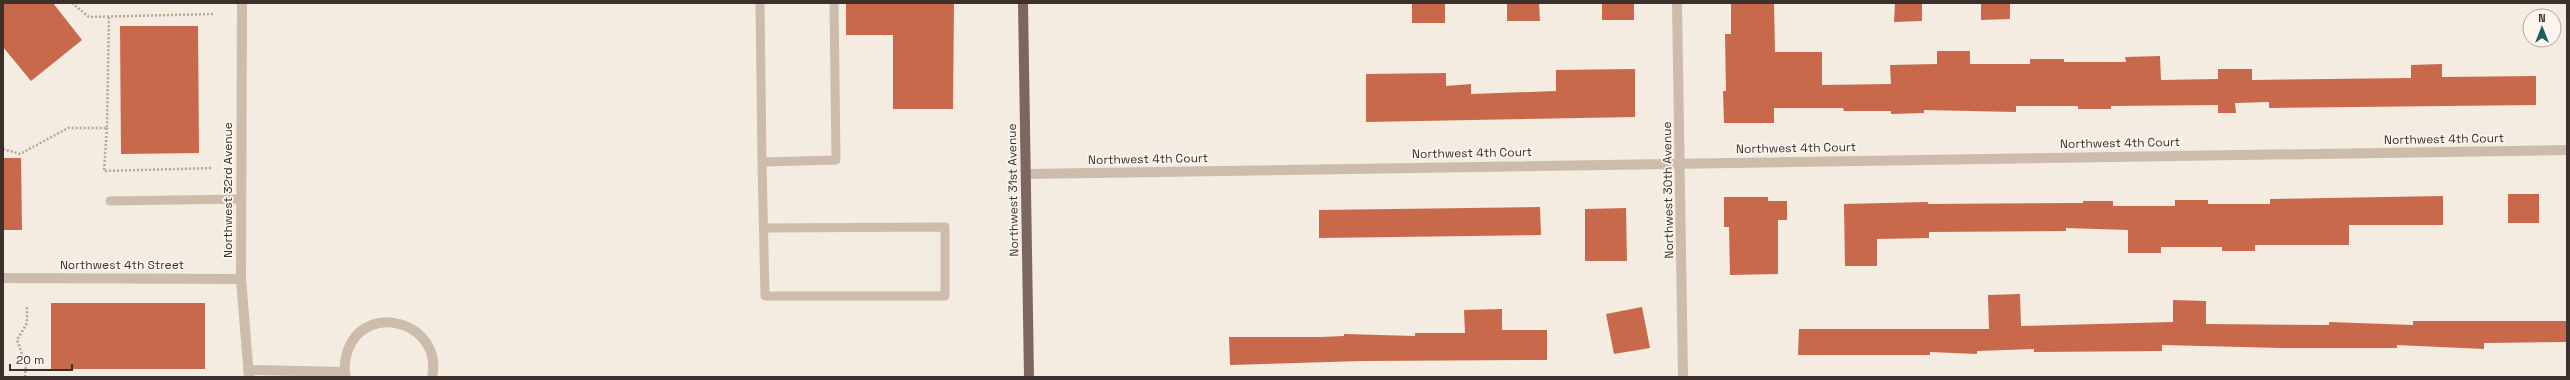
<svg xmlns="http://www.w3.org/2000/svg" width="2570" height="380" viewBox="0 0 2570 380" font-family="'Space Grotesk',sans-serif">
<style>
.building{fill:#c8694b}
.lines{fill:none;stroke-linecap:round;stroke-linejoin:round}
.path{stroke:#b9a596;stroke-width:2.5;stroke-dasharray:2 2;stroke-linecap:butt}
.lane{stroke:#cdbbac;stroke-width:9}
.street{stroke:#cdbbac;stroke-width:10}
.primary{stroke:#7d675c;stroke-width:10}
.labels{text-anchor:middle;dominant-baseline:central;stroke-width:3.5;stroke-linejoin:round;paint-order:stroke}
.street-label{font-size:12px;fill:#3b302b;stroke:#fbf5ee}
</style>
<rect width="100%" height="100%" fill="#f4ebe1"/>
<!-- building -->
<path class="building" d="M 3,3 L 53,3 L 82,40 L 31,81 L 3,47 Z
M 846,3 L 954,3 L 953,109 L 893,109 L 893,35 L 846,35 Z
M 1412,3 L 1445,3 L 1445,23 L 1412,23 Z
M 1507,3 L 1539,3 L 1540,21 L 1507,21 Z
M 1602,3 L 1634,3 L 1634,20 L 1602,20 Z
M 1731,3 L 1774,3 L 1775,52 L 1822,52 L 1822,85 L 1891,84 L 1890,65 L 1937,64 L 1937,51 L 1970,51 L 1970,64 L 2030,64 L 2030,59 L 2064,59 L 2064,62 L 2126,62 L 2125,57 L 2160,56 L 2161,80 L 2218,79 L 2218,69 L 2252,69 L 2252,80 L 2411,78 L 2411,65 L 2442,64 L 2442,77 L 2536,76 L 2536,105 L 2269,108 L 2269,102 L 2235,103 L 2236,113 L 2218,113 L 2218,105 L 2111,106 L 2111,109 L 2078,109 L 2078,106 L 2016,106 L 2016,112 L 1924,110 L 1924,113 L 1891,114 L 1891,111 L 1844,111 L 1843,108 L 1774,108 L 1774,123 L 1724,123 L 1723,91 L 1726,91 L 1725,34 L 1731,34 Z
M 1895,3 L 1922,3 L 1922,21 L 1894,22 Z
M 1981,3 L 2010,3 L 2010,19 L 1981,20 Z
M 120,26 L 198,26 L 199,153 L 121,154 Z
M 1635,69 L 1635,117 L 1366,122 L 1366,74 L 1446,73 L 1446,86 L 1471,84 L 1471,94 L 1556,91 L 1556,70 Z
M 3,158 L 21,158 L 22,230 L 3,230 Z
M 2508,194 L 2539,194 L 2539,223 L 2508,223 Z
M 2443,196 L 2443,225 L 2349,225 L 2349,245 L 2255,245 L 2255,251 L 2222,251 L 2222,247 L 2161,247 L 2161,253 L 2128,253 L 2128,230 L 2066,228 L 2066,231 L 1929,232 L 1929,238 L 1877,239 L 1877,266 L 1845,266 L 1844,204 L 1928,202 L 1928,204 L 2083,203 L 2083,201 L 2113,201 L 2113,206 L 2175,206 L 2175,200 L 2208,200 L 2208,204 L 2270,204 L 2270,199 Z
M 1724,197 L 1768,197 L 1768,201 L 1787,201 L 1787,220 L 1778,220 L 1778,274 L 1730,275 L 1729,227 L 1724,227 Z
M 1540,207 L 1541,235 L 1319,238 L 1319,210 Z
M 1626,208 L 1627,261 L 1585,261 L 1585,209 Z
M 2020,294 L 2021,326 L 2173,322 L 2173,300 L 2206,301 L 2206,324 L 2329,325 L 2329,322 L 2413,325 L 2413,321 L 2567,321 L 2567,342 L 2484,343 L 2484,349 L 2397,345 L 2397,348 L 2281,348 L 2162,345 L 2162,351 L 2034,352 L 2034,349 L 1977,351 L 1977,354 L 1930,352 L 1930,355 L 1798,355 L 1799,329 L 1989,329 L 1988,295 Z
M 51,303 L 205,303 L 205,369 L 51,369 Z
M 1642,307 L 1650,348 L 1614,354 L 1606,314 Z
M 1502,309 L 1502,330 L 1547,330 L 1547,360 L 1362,361 L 1230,365 L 1229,337 L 1321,337 L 1344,336 L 1344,334 L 1415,336 L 1415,333 L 1465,333 L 1464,310 Z"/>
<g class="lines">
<!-- path -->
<path class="path" d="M 72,3 L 89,17 L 213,14
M 107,128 L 104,171 L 213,168
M 3,149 L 20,154 L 68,128 L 107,128 L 109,16
M 25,377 L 26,365 L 17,340 L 27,323 L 27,305"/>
<!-- lane -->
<path class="lane" d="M 760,3 L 762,162 L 836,160 L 834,3
M 762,162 L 765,296 L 945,296 L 945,227 L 764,228
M 110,201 L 241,199"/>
<!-- street -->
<path class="street" d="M 242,3 L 241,279 L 249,377
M 1677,3 L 1683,377
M 1026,174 L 2567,150
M 3,278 L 241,279
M 248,370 L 345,372
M 346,377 C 343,368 345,359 348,350 C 366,300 444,323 432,377"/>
<!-- primary -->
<path class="primary" d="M 1023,3 L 1029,377"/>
</g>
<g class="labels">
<!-- street labels -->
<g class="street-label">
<text transform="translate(2444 139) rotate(-1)">Northwest 4th Court</text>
<text transform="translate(2120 143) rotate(-1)">Northwest 4th Court</text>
<text transform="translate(1796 148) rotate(-1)">Northwest 4th Court</text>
<text transform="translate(1472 153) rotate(-1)">Northwest 4th Court</text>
<text transform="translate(1148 159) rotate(-1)">Northwest 4th Court</text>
<text transform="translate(228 190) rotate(-90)">Northwest 32rd Avenue</text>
<text transform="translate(1013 190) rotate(-91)">Northwest 31st Avenue</text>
<text transform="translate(1668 190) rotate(-91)">Northwest 30th Avenue</text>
<text x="122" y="265">Northwest 4th Street</text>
</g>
</g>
<!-- border -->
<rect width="2570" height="380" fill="none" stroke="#3b302b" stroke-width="8"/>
<!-- north arrow -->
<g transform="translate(2542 28)"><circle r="19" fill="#fbf5ee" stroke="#aea6a0"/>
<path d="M0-3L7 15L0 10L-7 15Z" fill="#1f5a5e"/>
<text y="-6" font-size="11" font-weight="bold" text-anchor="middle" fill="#3b302b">N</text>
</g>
<!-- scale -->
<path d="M10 364v6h62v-6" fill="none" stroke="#3b302b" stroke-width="2"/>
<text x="16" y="364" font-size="12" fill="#3b302b" stroke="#fbf5ee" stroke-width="3" paint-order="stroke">20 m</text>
</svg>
